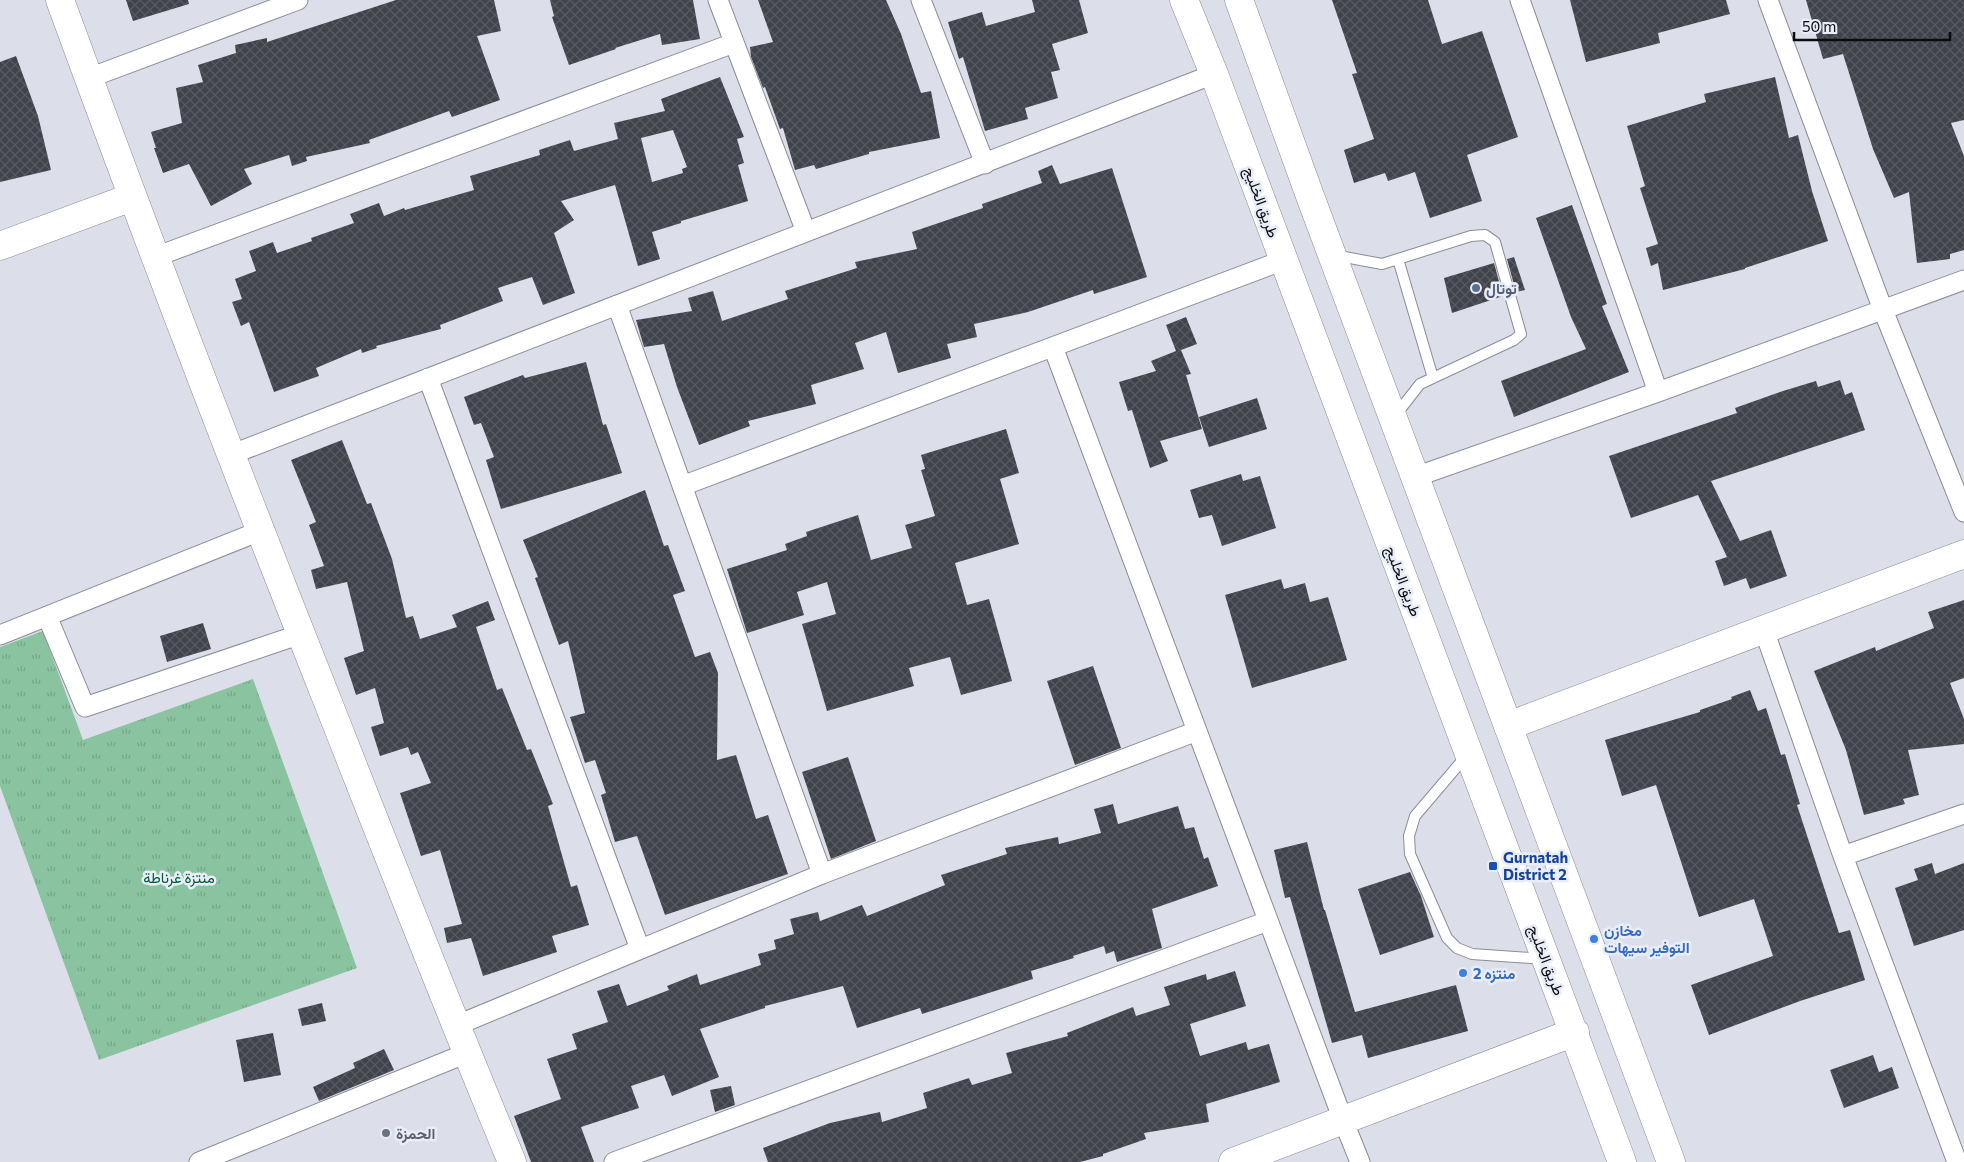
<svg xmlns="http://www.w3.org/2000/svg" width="1964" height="1162" viewBox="0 0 1964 1162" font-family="Commissioner,Vazirmatn,sans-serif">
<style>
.grass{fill:url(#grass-tufts)}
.building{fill:url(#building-cross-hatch);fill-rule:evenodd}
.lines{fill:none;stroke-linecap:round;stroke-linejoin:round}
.lane-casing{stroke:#8a8d97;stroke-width:12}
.street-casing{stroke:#8a8d97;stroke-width:21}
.secondary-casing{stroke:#8a8d97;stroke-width:29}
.primary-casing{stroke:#8a8d97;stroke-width:29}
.lane{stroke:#fff;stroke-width:10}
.street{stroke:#fff;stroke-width:19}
.secondary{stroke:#fff;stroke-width:28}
.primary{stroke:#fff;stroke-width:28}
.service-dot{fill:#5c6f8a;stroke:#e9edf8;stroke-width:2}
.transit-dot{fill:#1a4fb4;stroke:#e9edf8;stroke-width:2}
.shop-dot{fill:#3f7fe0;stroke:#e9edf8;stroke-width:2}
.worship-dot{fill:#6b7280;stroke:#e9edf8;stroke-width:2}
.labels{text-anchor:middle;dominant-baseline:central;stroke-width:5;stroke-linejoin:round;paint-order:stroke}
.street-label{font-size:15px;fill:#0b0c0f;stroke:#e9edf8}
.service-label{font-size:15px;font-weight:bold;fill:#4e5e75;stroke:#e9edf8;text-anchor:start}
.transit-label{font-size:15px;font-weight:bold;fill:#164399;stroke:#e9edf8;text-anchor:start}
.park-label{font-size:15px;fill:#035f37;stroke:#e9edf8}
.shop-label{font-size:15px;font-weight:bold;fill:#366cbe;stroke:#e9edf8;text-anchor:start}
.worship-label{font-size:15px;font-weight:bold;fill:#5b616d;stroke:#e9edf8;text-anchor:start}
</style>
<defs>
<pattern id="grass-tufts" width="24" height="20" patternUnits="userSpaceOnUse" patternTransform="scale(1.25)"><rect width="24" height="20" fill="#8ac39f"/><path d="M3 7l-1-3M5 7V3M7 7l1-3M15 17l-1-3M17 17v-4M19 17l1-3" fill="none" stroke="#76a688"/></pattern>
<pattern id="building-cross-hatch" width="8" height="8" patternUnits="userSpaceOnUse" patternTransform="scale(1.25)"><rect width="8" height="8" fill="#40434c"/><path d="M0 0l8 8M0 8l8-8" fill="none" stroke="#585a61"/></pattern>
</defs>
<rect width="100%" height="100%" fill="#dcdfea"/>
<!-- grass -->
<path class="grass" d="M 43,631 L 83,740 L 253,679 L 357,968 L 99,1060 L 0,786 L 0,647 Z"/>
<!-- building -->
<path class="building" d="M 126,0 L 188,0 L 189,4 L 133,21 Z
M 396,0 L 494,0 L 501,31 L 477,36 L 500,100 L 452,117 L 449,111 L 369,140 L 370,143 L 306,157 L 307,161 L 292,166 L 289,155 L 244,169 L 252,184 L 211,206 L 189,164 L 163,173 L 154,148 L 156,148 L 151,132 L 182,123 L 176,88 L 203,82 L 198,65 L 236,53 L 235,45 L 267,38 L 267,42 Z
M 550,0 L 693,0 L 700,39 L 662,45 L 660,34 L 615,48 L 616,49 L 569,65 L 552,17 L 554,16 Z
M 758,0 L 886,0 L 901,34 L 921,93 L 931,91 L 940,138 L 869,152 L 869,154 L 816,169 L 814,165 L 795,170 L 783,128 L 780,129 L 765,87 L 763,88 L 751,57 L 750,47 L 773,42 Z
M 1032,0 L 1079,0 L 1088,33 L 1052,44 L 1060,70 L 1051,72 L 1058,98 L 1025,108 L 1028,119 L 985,131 L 963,57 L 959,59 L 948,22 L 982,12 L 986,26 L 1035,12 Z
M 1332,0 L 1428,0 L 1442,44 L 1482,31 L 1518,137 L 1467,155 L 1482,201 L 1430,218 L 1415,172 L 1388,181 L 1385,173 L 1354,183 L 1344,150 L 1374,139 L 1352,74 L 1357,73 Z
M 1570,0 L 1726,0 L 1730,14 L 1658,33 L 1660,43 L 1586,62 Z
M 1806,0 L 1964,0 L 1964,120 L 1951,123 L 1964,156 L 1964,250 L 1950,254 L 1950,259 L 1917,263 L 1909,192 L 1894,198 L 1873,149 L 1843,54 L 1823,59 Z
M 16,56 L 38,116 L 51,170 L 0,182 L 0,62 Z
M 720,77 L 744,137 L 737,139 L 744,163 L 738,165 L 748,201 L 681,221 L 681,223 L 652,232 L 660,259 L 638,266 L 615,185 L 561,201 L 574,220 L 554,233 L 575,293 L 543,305 L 532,277 L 498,288 L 503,301 L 440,325 L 441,329 L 376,346 L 377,348 L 362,353 L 361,349 L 316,368 L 319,376 L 274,392 L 249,322 L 241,326 L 232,302 L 242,299 L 235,279 L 256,271 L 249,251 L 273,242 L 277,253 L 312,241 L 311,238 L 354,223 L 350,214 L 379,203 L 384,216 L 404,208 L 405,210 L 474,190 L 470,176 L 540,155 L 539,150 L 570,140 L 574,151 L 618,139 L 614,123 L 665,111 L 661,99 ZM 673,130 L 687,167 L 682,169 L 683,173 L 652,182 L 641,138 Z
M 1775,77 L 1789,138 L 1798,135 L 1812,191 L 1828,241 L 1745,268 L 1745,269 L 1663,290 L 1658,263 L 1651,266 L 1646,248 L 1658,244 L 1640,188 L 1645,186 L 1627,126 L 1706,102 L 1704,94 Z
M 1052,165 L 1060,184 L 1112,168 L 1147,277 L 1094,294 L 1093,290 L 1028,312 L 974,324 L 977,337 L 947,344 L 951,358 L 898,373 L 886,332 L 855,343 L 864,369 L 811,385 L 816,404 L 748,421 L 750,426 L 699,445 L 677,387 L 664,344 L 644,347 L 636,320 L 692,311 L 688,298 L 713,291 L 722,321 L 788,299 L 785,291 L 857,268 L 855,262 L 917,249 L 912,232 L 983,208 L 982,204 L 1042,183 L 1038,171 Z
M 1572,205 L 1607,304 L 1602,306 L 1629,372 L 1514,417 L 1501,381 L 1586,349 L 1571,317 L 1536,218 Z
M 1514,257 L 1525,290 L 1516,292 L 1507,259 Z
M 1494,263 L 1503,296 L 1452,313 L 1444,278 Z
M 1186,317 L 1197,344 L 1181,350 L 1191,374 L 1186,375 L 1202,429 L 1160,441 L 1168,461 L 1150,468 L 1132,410 L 1128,411 L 1119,382 L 1156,371 L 1151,361 L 1176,351 L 1166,325 Z
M 586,362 L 603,425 L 606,424 L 622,473 L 501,509 L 486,460 L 494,457 L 481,423 L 474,425 L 464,397 L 523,375 L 525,378 Z
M 1840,380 L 1845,395 L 1852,392 L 1865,430 L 1711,481 L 1740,541 L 1771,530 L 1787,576 L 1750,589 L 1746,578 L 1724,586 L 1715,561 L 1727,557 L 1698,495 L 1631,518 L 1609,456 L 1737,413 L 1735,408 L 1783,391 L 1816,381 L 1818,387 Z
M 1257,398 L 1267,429 L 1209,447 L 1199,417 Z
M 1006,429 L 1019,473 L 1000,479 L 1019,544 L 955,563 L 967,605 L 989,599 L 1012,681 L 961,695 L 950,657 L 909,668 L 914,686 L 827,711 L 802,624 L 836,614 L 827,582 L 797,592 L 804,615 L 747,633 L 727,569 L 787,550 L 785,544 L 807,536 L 806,532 L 858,515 L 871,560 L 912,548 L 905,525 L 935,516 L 921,470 L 925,469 L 921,455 Z
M 342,440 L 367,504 L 371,503 L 392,559 L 406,618 L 413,616 L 420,639 L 457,627 L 452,615 L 488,601 L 495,620 L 476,627 L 497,690 L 502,688 L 527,750 L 531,749 L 553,804 L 548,806 L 571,887 L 577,885 L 589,925 L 552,936 L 557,952 L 483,976 L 471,938 L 447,943 L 444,928 L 462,924 L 440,850 L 421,856 L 400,793 L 431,783 L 418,752 L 411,755 L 408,747 L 380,756 L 371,727 L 384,723 L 375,688 L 356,695 L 344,658 L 364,651 L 347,582 L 316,589 L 311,570 L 324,566 L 309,525 L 316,522 L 291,460 Z
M 1241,474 L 1243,481 L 1260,476 L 1276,528 L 1222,546 L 1212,515 L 1199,518 L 1190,490 Z
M 645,490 L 664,546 L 668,545 L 685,591 L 673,595 L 695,657 L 710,652 L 718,673 L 717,760 L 736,755 L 756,819 L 768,815 L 788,874 L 665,915 L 637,836 L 615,842 L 601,795 L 606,793 L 595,760 L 585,763 L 570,717 L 585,713 L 568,641 L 559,645 L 535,578 L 538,577 L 523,540 Z
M 1281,579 L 1284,589 L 1305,583 L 1310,602 L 1328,597 L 1347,660 L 1252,688 L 1225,595 Z
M 1964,600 L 1964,678 L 1950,683 L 1964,719 L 1964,744 L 1908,750 L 1919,795 L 1903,799 L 1905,804 L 1864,815 L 1846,750 L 1814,671 L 1875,647 L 1876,651 L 1934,628 L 1928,612 Z
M 203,623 L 211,649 L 167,662 L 160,636 Z
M 1093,666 L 1121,748 L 1075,765 L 1047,681 Z
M 1750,690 L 1758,711 L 1766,708 L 1781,755 L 1785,754 L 1800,804 L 1797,805 L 1839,933 L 1850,930 L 1865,980 L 1800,1001 L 1709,1035 L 1691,985 L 1773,956 L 1754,899 L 1699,917 L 1656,785 L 1622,796 L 1605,740 L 1700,712 L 1700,710 L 1732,699 L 1731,697 Z
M 848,757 L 876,841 L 831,859 L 802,772 Z
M 1113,804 L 1118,824 L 1178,806 L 1185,829 L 1194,827 L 1204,859 L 1208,857 L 1218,886 L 1152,909 L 1162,948 L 1117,962 L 1114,951 L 1106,954 L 1104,946 L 1073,956 L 1074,958 L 1031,971 L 1033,979 L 922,1014 L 920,1008 L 857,1028 L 843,986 L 765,1006 L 765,1008 L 700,1029 L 719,1077 L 672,1096 L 664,1075 L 631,1086 L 639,1108 L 581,1127 L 594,1162 L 531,1162 L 514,1116 L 561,1099 L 547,1059 L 577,1049 L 572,1034 L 608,1022 L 597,991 L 619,984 L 627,1006 L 669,990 L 667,986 L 697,974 L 700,985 L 761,965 L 758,954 L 776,949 L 774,940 L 794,934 L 790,919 L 818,912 L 820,921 L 862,905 L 867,916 L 945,885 L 941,875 L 1007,854 L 1005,848 L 1058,837 L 1059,844 L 1101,833 L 1094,809 Z
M 1307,842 L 1324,910 L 1325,910 L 1355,1012 L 1456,985 L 1468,1031 L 1368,1058 L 1362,1035 L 1332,1043 L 1290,897 L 1285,898 L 1274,850 Z
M 1932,863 L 1935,874 L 1964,863 L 1964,930 L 1914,946 L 1895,888 L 1918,880 L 1914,869 Z
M 1410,872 L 1421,896 L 1434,937 L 1380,955 L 1358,889 Z
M 1235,971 L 1246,1006 L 1190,1024 L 1200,1056 L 1246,1042 L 1248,1050 L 1269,1044 L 1280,1082 L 1206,1104 L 1209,1122 L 1144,1133 L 1146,1139 L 1103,1154 L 1103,1156 L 1080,1162 L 768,1162 L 763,1148 L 830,1123 L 880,1112 L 882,1122 L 927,1108 L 923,1093 L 969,1078 L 972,1085 L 1012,1073 L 1006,1053 L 1068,1036 L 1067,1033 L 1133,1007 L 1136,1016 L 1170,1005 L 1164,987 L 1206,974 L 1207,980 Z
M 322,1003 L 326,1021 L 302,1026 L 298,1009 Z
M 273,1033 L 281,1075 L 244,1082 L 236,1040 Z
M 384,1049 L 394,1070 L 319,1101 L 313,1087 L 355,1068 L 353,1063 Z
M 1873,1055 L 1879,1072 L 1892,1067 L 1899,1088 L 1844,1108 L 1830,1070 Z
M 731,1086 L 735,1105 L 715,1112 L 710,1090 Z"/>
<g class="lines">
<defs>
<path id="lane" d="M 1334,255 L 1382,264 L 1471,236 L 1485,235 L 1495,242 L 1521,334 L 1514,340 L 1420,384 L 1395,416
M 1398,259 L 1433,378
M 1467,755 L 1415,816 L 1409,836 L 1410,854 L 1447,938 L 1457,948 L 1472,954 L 1545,959"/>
<path id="street" d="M 718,0 L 806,232
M 921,0 L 985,164
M 1520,0 L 1658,392
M 1768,0 L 1883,310 L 1964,512
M 89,78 L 298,0
M 155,257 L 734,43
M 617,305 L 822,874
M 1053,347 L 1343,1120 L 1360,1162
M 428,378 L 640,949
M 230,455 L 1214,74
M 1415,477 L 1658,392 L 1964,280
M 682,486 L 1284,260
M 47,616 L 85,707 L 301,634
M 1764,630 L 1843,856 L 1957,1162
M 0,635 L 260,531
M 1843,856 L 1964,814
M 455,1026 L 822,874 L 1197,731
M 199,1162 L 467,1053
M 614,1162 L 1268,921"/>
<path id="secondary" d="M 60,0 C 148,241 240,481 335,720 C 393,868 451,1015 512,1162
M 0,246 L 132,197
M 1508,726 L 1964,554
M 1233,1162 L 1575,1032"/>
<path id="primary" d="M 1184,0 L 1214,74 L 1622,1162
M 1239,0 L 1310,196 L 1671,1162"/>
</defs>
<!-- lane casing -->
<use href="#lane" class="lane-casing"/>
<!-- street casing -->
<use href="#street" class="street-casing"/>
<!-- secondary casing -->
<use href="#secondary" class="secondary-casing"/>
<!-- primary casing -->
<use href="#primary" class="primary-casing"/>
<!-- lane -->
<use href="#lane" class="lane"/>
<!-- street -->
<use href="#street" class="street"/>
<!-- secondary -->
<use href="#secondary" class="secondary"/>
<!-- primary -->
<use href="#primary" class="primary"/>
</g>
<!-- markers -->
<circle class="service-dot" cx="1476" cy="288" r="5"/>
<rect class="transit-dot" x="1488" y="861" width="10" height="10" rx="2.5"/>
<g class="shop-dot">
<circle cx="1594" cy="939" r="5"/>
<circle cx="1463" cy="973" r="5"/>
</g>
<circle class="worship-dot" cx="386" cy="1133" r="5"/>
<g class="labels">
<!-- street labels -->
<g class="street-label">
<text transform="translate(1262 202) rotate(70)">طريق الخليج</text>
<text transform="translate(1404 581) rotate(69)">طريق الخليج</text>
<text transform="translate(1547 960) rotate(69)">طريق الخليج</text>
</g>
<!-- service labels -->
<g class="service-label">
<text x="1486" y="288">توتال</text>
</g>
<!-- transit labels -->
<g class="transit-label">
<text x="1503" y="857">Gurnatah<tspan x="1503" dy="17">District 2</tspan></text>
</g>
<!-- park labels -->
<g class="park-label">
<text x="179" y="877">منتزة غرناطة</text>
</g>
<!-- shop labels -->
<g class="shop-label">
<text x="1604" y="930">مخازن<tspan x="1604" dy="17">التوفير سيهات</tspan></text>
<text x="1473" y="973">منتزه 2</text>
</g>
<!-- worship labels -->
<g class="worship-label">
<text x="396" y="1133">الحمزة</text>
</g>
</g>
<!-- scale -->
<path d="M1794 32v8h156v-8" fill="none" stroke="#0b0c0f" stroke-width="2.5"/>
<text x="1802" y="32" font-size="15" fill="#0b0c0f" stroke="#e9edf8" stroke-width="4" paint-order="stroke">50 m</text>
</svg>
